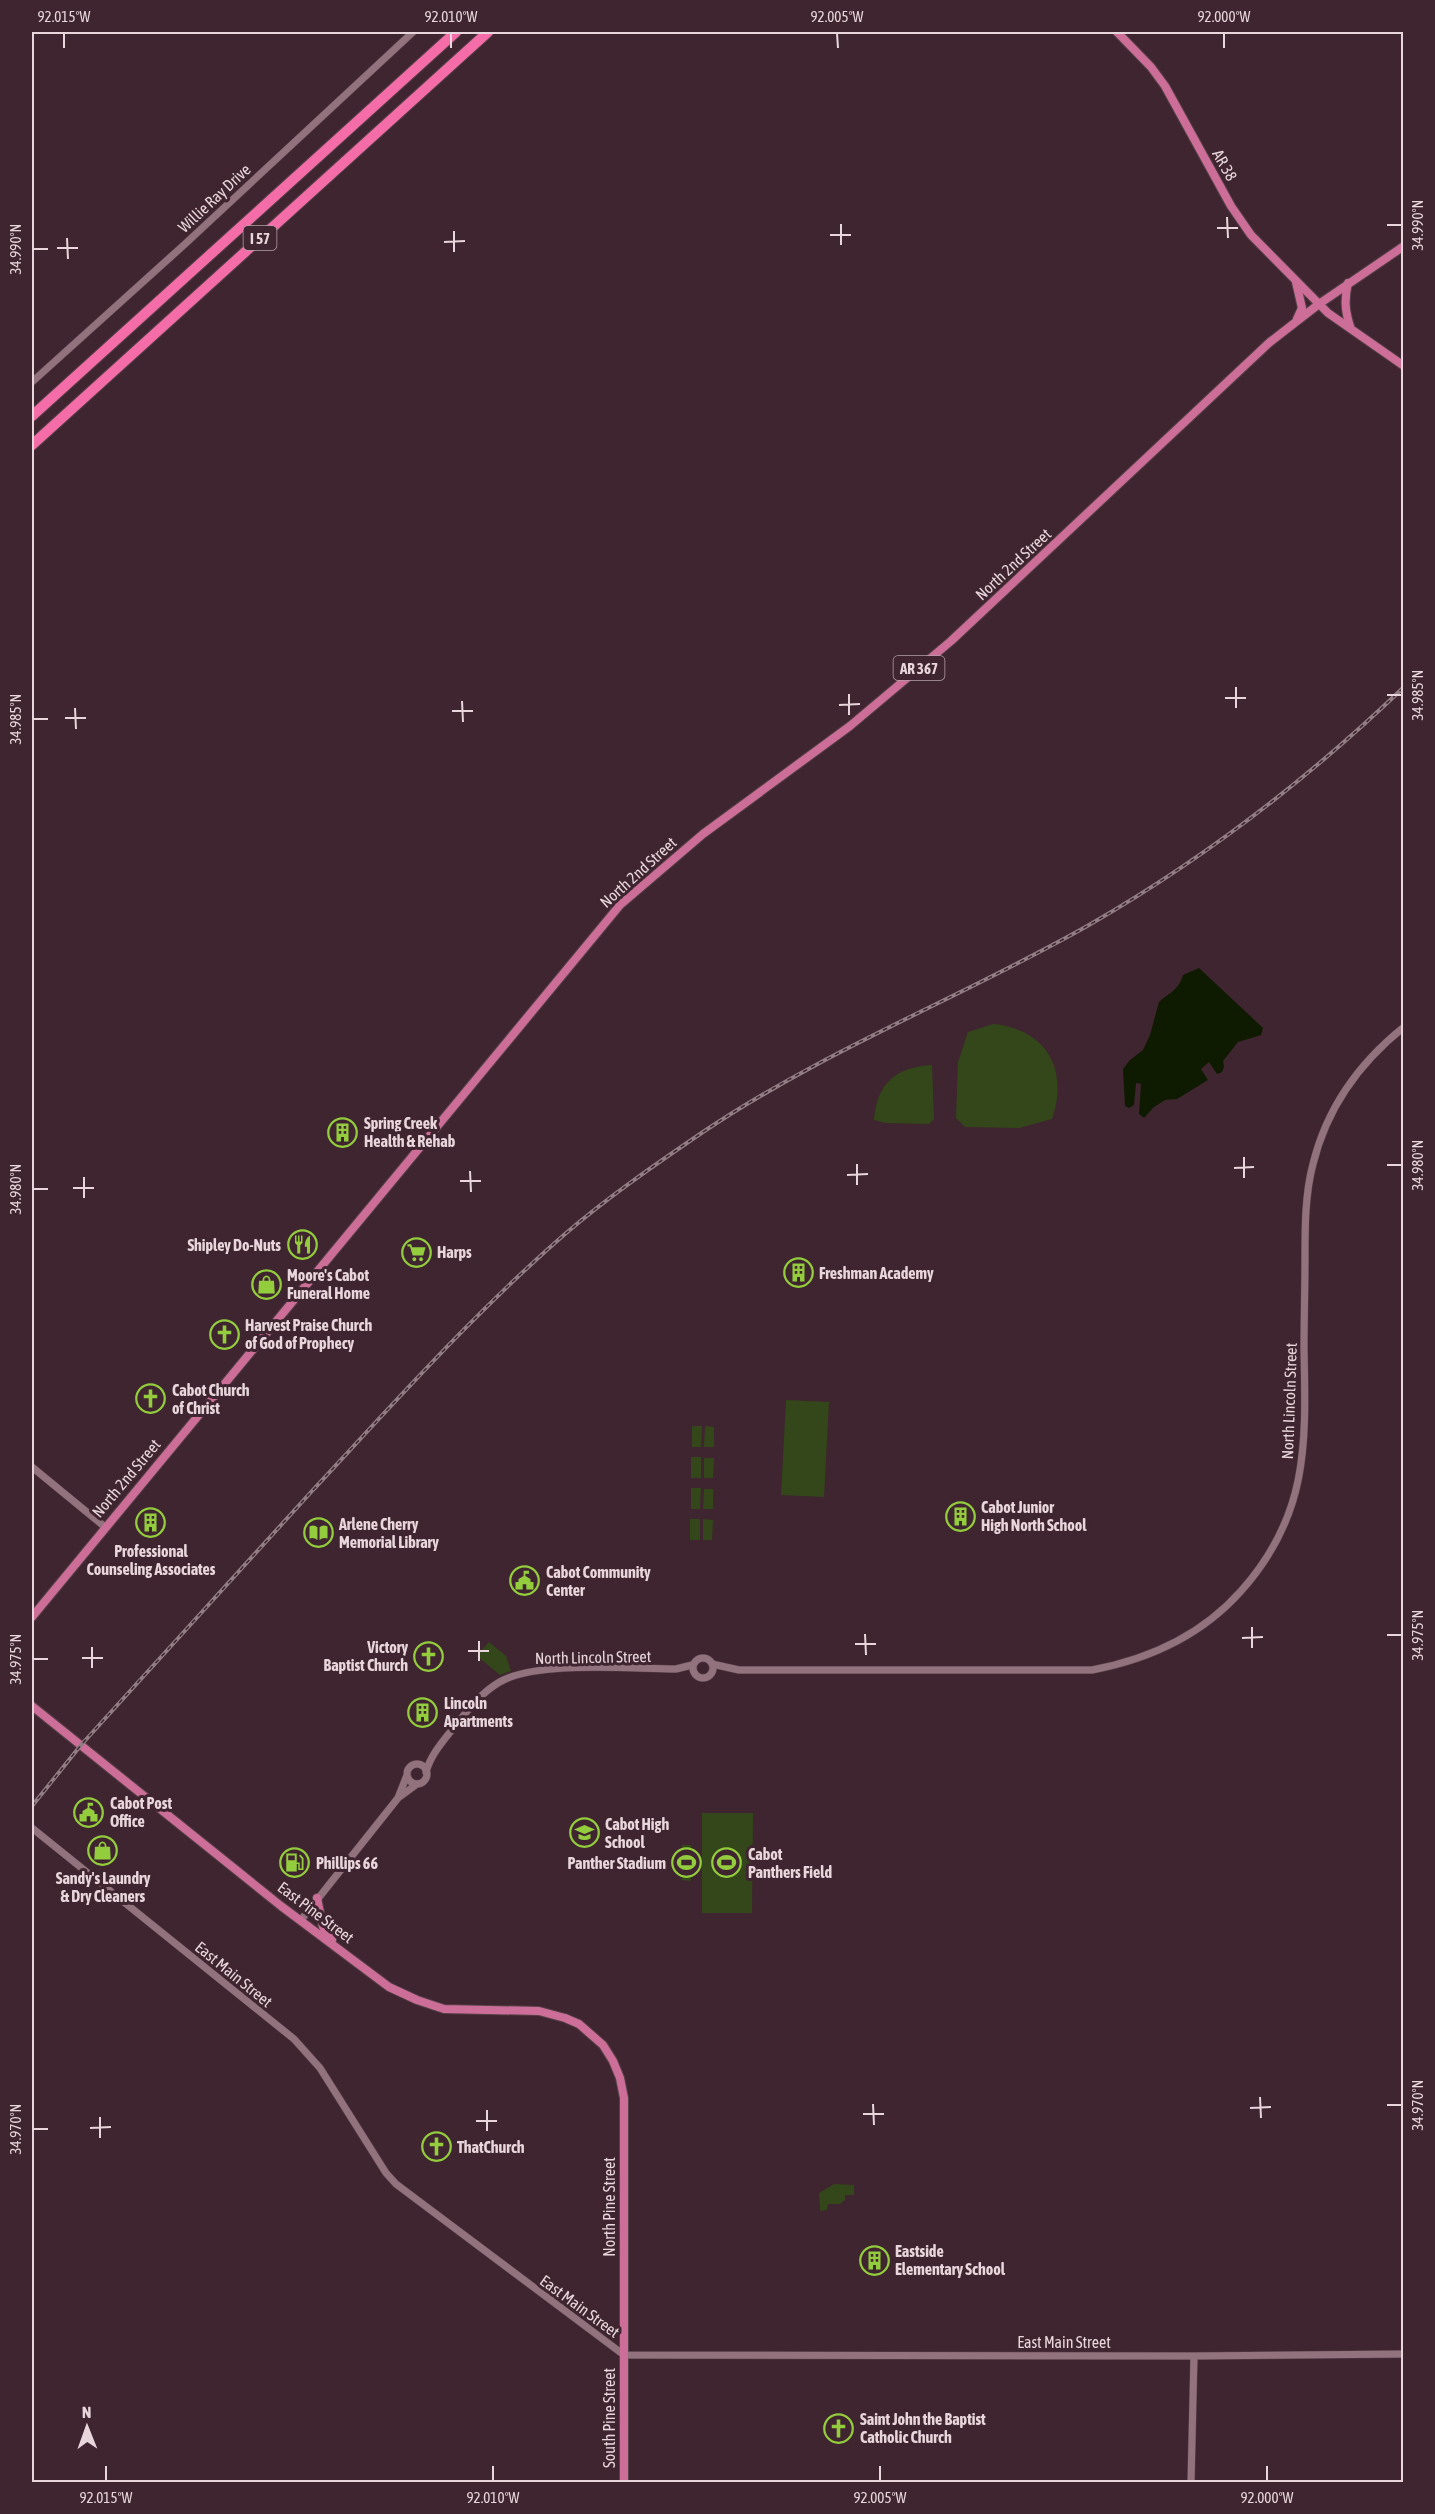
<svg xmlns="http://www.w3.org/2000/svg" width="1435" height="2514" viewBox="0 0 1435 2514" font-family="'Asap Condensed',sans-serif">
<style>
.green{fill:#33471a}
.water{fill:#0e1b00}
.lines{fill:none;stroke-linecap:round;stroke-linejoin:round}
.minor-casing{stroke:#58414a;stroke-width:8}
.major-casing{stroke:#58414a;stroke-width:10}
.highway-casing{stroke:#58414a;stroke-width:12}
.minor{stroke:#91727d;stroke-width:7}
.major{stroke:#cc6e97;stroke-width:8}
.highway{stroke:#f46ca8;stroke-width:10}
.rail-casing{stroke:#937d85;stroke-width:4}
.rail{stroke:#3f252f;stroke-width:1.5;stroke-dasharray:4.5;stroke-linecap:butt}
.ticks{fill:none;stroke:#e8d6dc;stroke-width:2}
.labels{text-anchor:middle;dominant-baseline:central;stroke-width:6;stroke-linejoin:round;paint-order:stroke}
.shield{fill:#3f252f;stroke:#b5a1a8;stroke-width:1.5}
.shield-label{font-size:15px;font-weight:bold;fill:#e8d6dc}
.street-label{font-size:16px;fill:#e8d6dc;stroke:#3f252f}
.poi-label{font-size:16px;font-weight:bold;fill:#e8d6dc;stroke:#3f252f;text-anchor:start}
.neatline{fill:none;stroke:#e8d6dc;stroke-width:2}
.ticks-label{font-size:15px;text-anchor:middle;fill:#e8d6dc}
</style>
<rect width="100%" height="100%" fill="#3f252f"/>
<!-- green -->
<path class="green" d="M 993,1024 C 1047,1029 1069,1070 1052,1119 L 1019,1128 L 965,1127 L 956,1118 L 958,1062 L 968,1032 Z
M 932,1065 L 934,1119 L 929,1124 L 885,1123 L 874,1120 C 877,1083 896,1067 932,1065 Z
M 786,1400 L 829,1402 L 824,1497 L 781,1495 Z
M 692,1426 L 702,1426 L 701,1447 L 692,1447 Z
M 705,1426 L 714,1427 L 714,1447 L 704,1447 Z
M 691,1457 L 701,1457 L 701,1478 L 691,1478 Z
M 704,1458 L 714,1458 L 713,1478 L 704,1478 Z
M 691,1488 L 701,1488 L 700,1509 L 691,1509 Z
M 704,1489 L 713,1489 L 713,1509 L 703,1509 Z
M 690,1519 L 700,1519 L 700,1540 L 690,1540 Z
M 703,1519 L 713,1520 L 712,1540 L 703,1540 Z
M 489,1642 L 506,1656 L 511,1671 L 500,1675 L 477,1656 Z
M 702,1813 L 753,1813 L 752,1913 L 702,1913 Z
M 682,1845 L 691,1845 L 691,1881 L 682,1880 Z
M 834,2184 L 854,2185 L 854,2195 L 845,2195 L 845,2200 L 840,2204 L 828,2204 L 827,2210 L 820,2211 L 819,2193 Z"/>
<!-- water -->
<path class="water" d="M 1199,968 L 1263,1028 L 1261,1035 L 1238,1042 L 1223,1061 L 1224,1067 L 1222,1072 L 1217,1074 L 1209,1062 L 1201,1069 L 1208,1080 L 1177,1099 L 1165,1100 L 1154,1107 L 1144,1118 L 1139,1114 L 1141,1084 L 1136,1083 L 1134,1105 L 1129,1108 L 1125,1106 L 1123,1069 L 1130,1060 L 1143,1050 L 1150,1035 L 1159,1002 C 1169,993 1179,990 1183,975 Z"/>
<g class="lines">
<defs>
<path id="minor" d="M 32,382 L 185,244 L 413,32
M 32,1467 L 105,1527
M693 1668a10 10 0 1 1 20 0a10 10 0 1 1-20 0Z
M 712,1664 L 739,1670 L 1092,1670 C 1150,1659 1202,1635 1241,1591 C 1309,1515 1306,1444 1304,1349 C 1304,1319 1305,1288 1305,1258 C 1305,1227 1305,1194 1313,1164 C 1327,1107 1359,1063 1404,1027
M407 1774a10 10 0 1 1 20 0a10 10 0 1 1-20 0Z
M 426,1772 C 431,1754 444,1740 455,1726 C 468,1710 480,1694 498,1683 C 534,1660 630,1669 676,1669 L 692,1665
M 398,1798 L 417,1784
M 32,1828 L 294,2039 L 320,2068 L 386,2173 L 396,2184 L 624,2355 L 1194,2356 L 1404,2354
M 301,1920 L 398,1798 L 407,1775
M 1191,2482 L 1194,2356"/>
<path id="major" d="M 1117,32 L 1151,67 L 1165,86 L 1231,206 L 1251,235 L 1328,313 L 1404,366
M 1296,282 L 1302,308 L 1297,319
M 1348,283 C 1344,300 1345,312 1351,329
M 32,1617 L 620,905 L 703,834 L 850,726 L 951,641 L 1270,342 L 1319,304 L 1404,246
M 32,1706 L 281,1906 L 389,1987 L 417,2000 L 444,2009 L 539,2011 L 565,2018 L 579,2024 L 603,2045 L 613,2061 L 620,2078 L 624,2098 L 624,2482
M 317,1898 L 323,1927 L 332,1940"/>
<path id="highway" d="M 32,416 L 456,32
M 32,445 L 488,32"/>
</defs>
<!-- minor casing -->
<use href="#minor" class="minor-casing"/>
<!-- major casing -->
<use href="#major" class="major-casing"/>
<!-- highway casing -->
<use href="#highway" class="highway-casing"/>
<!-- minor -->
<use href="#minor" class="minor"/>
<!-- major -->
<use href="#major" class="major"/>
<!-- highway -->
<use href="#highway" class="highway"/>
<defs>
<path id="rail" d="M 32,1806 L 81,1745 C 158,1660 235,1576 312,1491 C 394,1403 474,1313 565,1234 C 608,1197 656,1164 703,1132 C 825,1050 962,997 1089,925 C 1204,859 1308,779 1404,687"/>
</defs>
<!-- rail casing -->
<use href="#rail" class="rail-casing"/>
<!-- rail -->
<use href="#rail" class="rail"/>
</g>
<!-- ticks -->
<path class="ticks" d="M 64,33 L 64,48M 451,33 L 451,48M 837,33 L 838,48M 1224,33 L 1224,48M 1227,217 L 1228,238M 841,224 L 841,245M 1387,225 L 1402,225M 1217,228 L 1238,228M 454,231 L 454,252M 830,235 L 851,235M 67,238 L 68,259M 444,242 L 465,241M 57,248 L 78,248M 33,249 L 48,249M 1236,687 L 1236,708M 849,694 L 849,715M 1387,695 L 1402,695M 1225,698 L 1246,698M 462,701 L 463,722M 839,705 L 860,704M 75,708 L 76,729M 452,711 L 473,711M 65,718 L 86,718M 33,719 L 48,719M 1244,1157 L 1244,1178M 857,1164 L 857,1185M 1387,1165 L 1402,1165M 1234,1168 L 1254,1167M 470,1171 L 471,1192M 847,1175 L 868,1174M 84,1177 L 84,1198M 460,1181 L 481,1181M 73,1188 L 94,1188M 33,1189 L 48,1189M 1252,1627 L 1252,1648M 865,1634 L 866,1655M 1387,1635 L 1402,1635M 1242,1638 L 1263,1637M 479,1641 L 479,1661M 855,1644 L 876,1644M 92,1647 L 92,1668M 468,1651 L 489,1651M 82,1658 L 103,1658M 33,1659 L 48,1659M 1260,2097 L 1261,2118M 873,2104 L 874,2125M 1387,2105 L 1402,2105M 1250,2108 L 1271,2107M 487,2110 L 487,2131M 863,2114 L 884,2114M 100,2117 L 100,2138M 476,2121 L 497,2121M 90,2128 L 111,2127M 33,2129 L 48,2129M 106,2466 L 106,2481M 493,2466 L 493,2481M 880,2466 L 880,2481M 1267,2466 L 1267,2481"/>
<!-- icons -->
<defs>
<symbol id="building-ring" viewBox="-11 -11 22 22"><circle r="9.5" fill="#3f252f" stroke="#93cd3e" stroke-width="1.5"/><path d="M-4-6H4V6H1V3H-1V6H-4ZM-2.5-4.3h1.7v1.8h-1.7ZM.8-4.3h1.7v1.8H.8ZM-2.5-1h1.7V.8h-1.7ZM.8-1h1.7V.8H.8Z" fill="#93cd3e"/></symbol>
<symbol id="restaurant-ring" viewBox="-11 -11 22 22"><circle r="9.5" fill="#3f252f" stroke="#93cd3e" stroke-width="1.5"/><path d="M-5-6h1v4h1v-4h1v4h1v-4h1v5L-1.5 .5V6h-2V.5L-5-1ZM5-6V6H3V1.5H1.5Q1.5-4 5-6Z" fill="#93cd3e"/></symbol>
<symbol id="supermarket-ring" viewBox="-11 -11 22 22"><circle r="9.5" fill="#3f252f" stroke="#93cd3e" stroke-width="1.5"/><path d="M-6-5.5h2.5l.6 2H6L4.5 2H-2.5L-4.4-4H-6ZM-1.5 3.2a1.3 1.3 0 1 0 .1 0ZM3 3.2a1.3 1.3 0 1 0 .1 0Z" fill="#93cd3e"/></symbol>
<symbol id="shop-ring" viewBox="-11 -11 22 22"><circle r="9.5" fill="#3f252f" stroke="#93cd3e" stroke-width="1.5"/><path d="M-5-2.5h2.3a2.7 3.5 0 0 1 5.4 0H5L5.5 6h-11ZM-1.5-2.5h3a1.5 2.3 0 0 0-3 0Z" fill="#93cd3e"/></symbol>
<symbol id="church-ring" viewBox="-11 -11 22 22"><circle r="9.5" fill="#3f252f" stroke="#93cd3e" stroke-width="1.5"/><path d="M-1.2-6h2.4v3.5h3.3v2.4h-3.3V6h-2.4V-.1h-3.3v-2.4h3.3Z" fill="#93cd3e"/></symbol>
<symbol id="library-ring" viewBox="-11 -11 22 22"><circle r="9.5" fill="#3f252f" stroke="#93cd3e" stroke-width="1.5"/><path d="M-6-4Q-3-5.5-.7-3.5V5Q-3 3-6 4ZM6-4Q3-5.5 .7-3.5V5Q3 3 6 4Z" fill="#93cd3e"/></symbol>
<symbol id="civic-ring" viewBox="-11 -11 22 22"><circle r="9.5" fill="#3f252f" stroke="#93cd3e" stroke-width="1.5"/><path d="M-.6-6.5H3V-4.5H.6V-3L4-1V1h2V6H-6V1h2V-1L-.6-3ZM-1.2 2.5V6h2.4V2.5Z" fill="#93cd3e"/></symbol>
<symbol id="school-ring" viewBox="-11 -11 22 22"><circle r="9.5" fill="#3f252f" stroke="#93cd3e" stroke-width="1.5"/><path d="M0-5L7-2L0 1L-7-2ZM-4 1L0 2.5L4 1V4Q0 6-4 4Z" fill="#93cd3e"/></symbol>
<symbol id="fuel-ring" viewBox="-11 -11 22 22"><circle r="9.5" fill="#3f252f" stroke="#93cd3e" stroke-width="1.5"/><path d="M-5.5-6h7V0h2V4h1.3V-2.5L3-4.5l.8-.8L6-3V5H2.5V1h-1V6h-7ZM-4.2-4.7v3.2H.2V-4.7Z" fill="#93cd3e"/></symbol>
<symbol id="stadium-ring" viewBox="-11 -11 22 22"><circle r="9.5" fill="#3f252f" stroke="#93cd3e" stroke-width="1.5"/><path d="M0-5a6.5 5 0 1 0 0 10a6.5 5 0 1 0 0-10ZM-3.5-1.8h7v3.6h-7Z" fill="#93cd3e"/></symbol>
</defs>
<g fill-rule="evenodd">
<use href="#building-ring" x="326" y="1116" width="33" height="33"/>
<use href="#restaurant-ring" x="286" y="1228" width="33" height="33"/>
<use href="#supermarket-ring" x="400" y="1236" width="33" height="33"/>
<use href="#building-ring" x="782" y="1256" width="33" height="33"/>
<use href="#shop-ring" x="250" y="1268" width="33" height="33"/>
<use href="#church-ring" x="208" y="1318" width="33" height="33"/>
<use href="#church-ring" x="134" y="1382" width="33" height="33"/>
<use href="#building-ring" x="944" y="1500" width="33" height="33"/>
<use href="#building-ring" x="134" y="1506" width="33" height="33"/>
<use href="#library-ring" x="302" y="1516" width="33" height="33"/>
<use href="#civic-ring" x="508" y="1564" width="33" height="33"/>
<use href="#church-ring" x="412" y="1640" width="33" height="33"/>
<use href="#building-ring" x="406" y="1696" width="33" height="33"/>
<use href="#civic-ring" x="72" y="1796" width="33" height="33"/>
<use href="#school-ring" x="568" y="1816" width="33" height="33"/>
<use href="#shop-ring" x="86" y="1834" width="33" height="33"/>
<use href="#fuel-ring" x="278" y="1846" width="33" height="33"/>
<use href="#stadium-ring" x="670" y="1846" width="33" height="33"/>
<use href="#stadium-ring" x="710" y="1846" width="33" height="33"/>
<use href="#church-ring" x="420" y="2130" width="33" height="33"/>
<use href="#building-ring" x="858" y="2244" width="33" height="33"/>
<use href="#church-ring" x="822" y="2412" width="33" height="33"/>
</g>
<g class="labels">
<!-- shield labels -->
<g class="shield">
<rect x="243.5" y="226" width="33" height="24" rx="4.5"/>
<rect x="893.5" y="656" width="51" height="24" rx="4.5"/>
</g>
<g class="shield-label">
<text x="260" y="238">I 57</text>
<text x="919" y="668">AR 367</text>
</g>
<!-- street labels -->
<g class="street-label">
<text transform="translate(1225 165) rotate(61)">AR 38</text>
<text transform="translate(214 198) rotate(-43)">Willie Ray Drive</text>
<text transform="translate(1013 564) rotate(-43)">North 2nd Street</text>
<text transform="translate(638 872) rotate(-42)">North 2nd Street</text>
<text transform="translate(1289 1401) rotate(-88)">North Lincoln Street</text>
<text transform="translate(126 1478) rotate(-50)">North 2nd Street</text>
<text transform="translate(593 1657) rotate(-1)">North Lincoln Street</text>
<text transform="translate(316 1912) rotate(37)">East Pine Street</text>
<text transform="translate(234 1974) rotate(39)">East Main Street</text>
<text transform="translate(609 2207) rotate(-90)">North Pine Street</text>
<text transform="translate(580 2306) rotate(36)">East Main Street</text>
<text x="1064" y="2342">East Main Street</text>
<text transform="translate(609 2418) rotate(-90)">South Pine Street</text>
</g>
<!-- poi labels -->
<g class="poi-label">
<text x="364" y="1123">Spring Creek<tspan x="364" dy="18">Health &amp; Rehab</tspan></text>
<text x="281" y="1245" text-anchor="end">Shipley Do-Nuts</text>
<text x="437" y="1252">Harps</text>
<text x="819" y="1273">Freshman Academy</text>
<text x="287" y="1275">Moore's Cabot<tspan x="287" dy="18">Funeral Home</tspan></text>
<text x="245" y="1325">Harvest Praise Church<tspan x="245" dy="18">of God of Prophecy</tspan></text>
<text x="172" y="1390">Cabot Church<tspan x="172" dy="18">of Christ</tspan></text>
<text x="981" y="1507">Cabot Junior<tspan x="981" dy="18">High North School</tspan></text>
<text x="339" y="1524">Arlene Cherry<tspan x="339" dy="18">Memorial Library</tspan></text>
<text x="151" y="1551" text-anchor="middle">Professional<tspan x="151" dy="18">Counseling Associates</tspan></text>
<text x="546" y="1572">Cabot Community<tspan x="546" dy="18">Center</tspan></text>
<text x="408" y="1647" text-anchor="end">Victory<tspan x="408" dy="18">Baptist Church</tspan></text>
<text x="444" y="1703">Lincoln<tspan x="444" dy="18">Apartments</tspan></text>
<text x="110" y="1803">Cabot Post<tspan x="110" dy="18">Office</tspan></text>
<text x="605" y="1824">Cabot High<tspan x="605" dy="18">School</tspan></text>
<text x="748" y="1854">Cabot<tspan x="748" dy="18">Panthers Field</tspan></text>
<text x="316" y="1863">Phillips 66</text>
<text x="666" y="1863" text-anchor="end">Panther Stadium</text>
<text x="103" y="1878" text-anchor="middle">Sandy's Laundry<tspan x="103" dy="18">&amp; Dry Cleaners</tspan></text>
<text x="457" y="2147">ThatChurch</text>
<text x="895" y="2251">Eastside<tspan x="895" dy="18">Elementary School</tspan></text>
<text x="860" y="2419">Saint John the Baptist<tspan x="860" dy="18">Catholic Church</tspan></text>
</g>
</g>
<!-- border -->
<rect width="1435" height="2514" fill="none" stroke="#3f252f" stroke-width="66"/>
<!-- north arrow -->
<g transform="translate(87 2427) rotate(359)" stroke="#3f252f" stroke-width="4.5" paint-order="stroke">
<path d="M0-4.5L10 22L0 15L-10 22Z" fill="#e8d6dc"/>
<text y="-9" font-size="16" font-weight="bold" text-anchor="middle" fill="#e8d6dc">N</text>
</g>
<rect x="33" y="33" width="1369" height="2448" class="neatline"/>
<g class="ticks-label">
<text x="64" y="22">92.015°W</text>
<text x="451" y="22">92.010°W</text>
<text x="837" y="22">92.005°W</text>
<text x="1224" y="22">92.000°W</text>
<text transform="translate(1418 225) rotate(-90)" y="5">34.990°N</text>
<text transform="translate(16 249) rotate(-90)" y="5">34.990°N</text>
<text transform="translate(1418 695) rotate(-90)" y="5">34.985°N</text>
<text transform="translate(16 719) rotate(-90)" y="5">34.985°N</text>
<text transform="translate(1418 1165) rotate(-90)" y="5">34.980°N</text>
<text transform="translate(16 1189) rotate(-90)" y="5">34.980°N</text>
<text transform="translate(1418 1635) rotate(-90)" y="5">34.975°N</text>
<text transform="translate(16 1659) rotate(-90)" y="5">34.975°N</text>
<text transform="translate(1418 2105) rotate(-90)" y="5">34.970°N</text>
<text transform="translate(16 2129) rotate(-90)" y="5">34.970°N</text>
<text x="106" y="2503">92.015°W</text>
<text x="493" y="2503">92.010°W</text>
<text x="880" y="2503">92.005°W</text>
<text x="1267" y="2503">92.000°W</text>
</g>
</svg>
